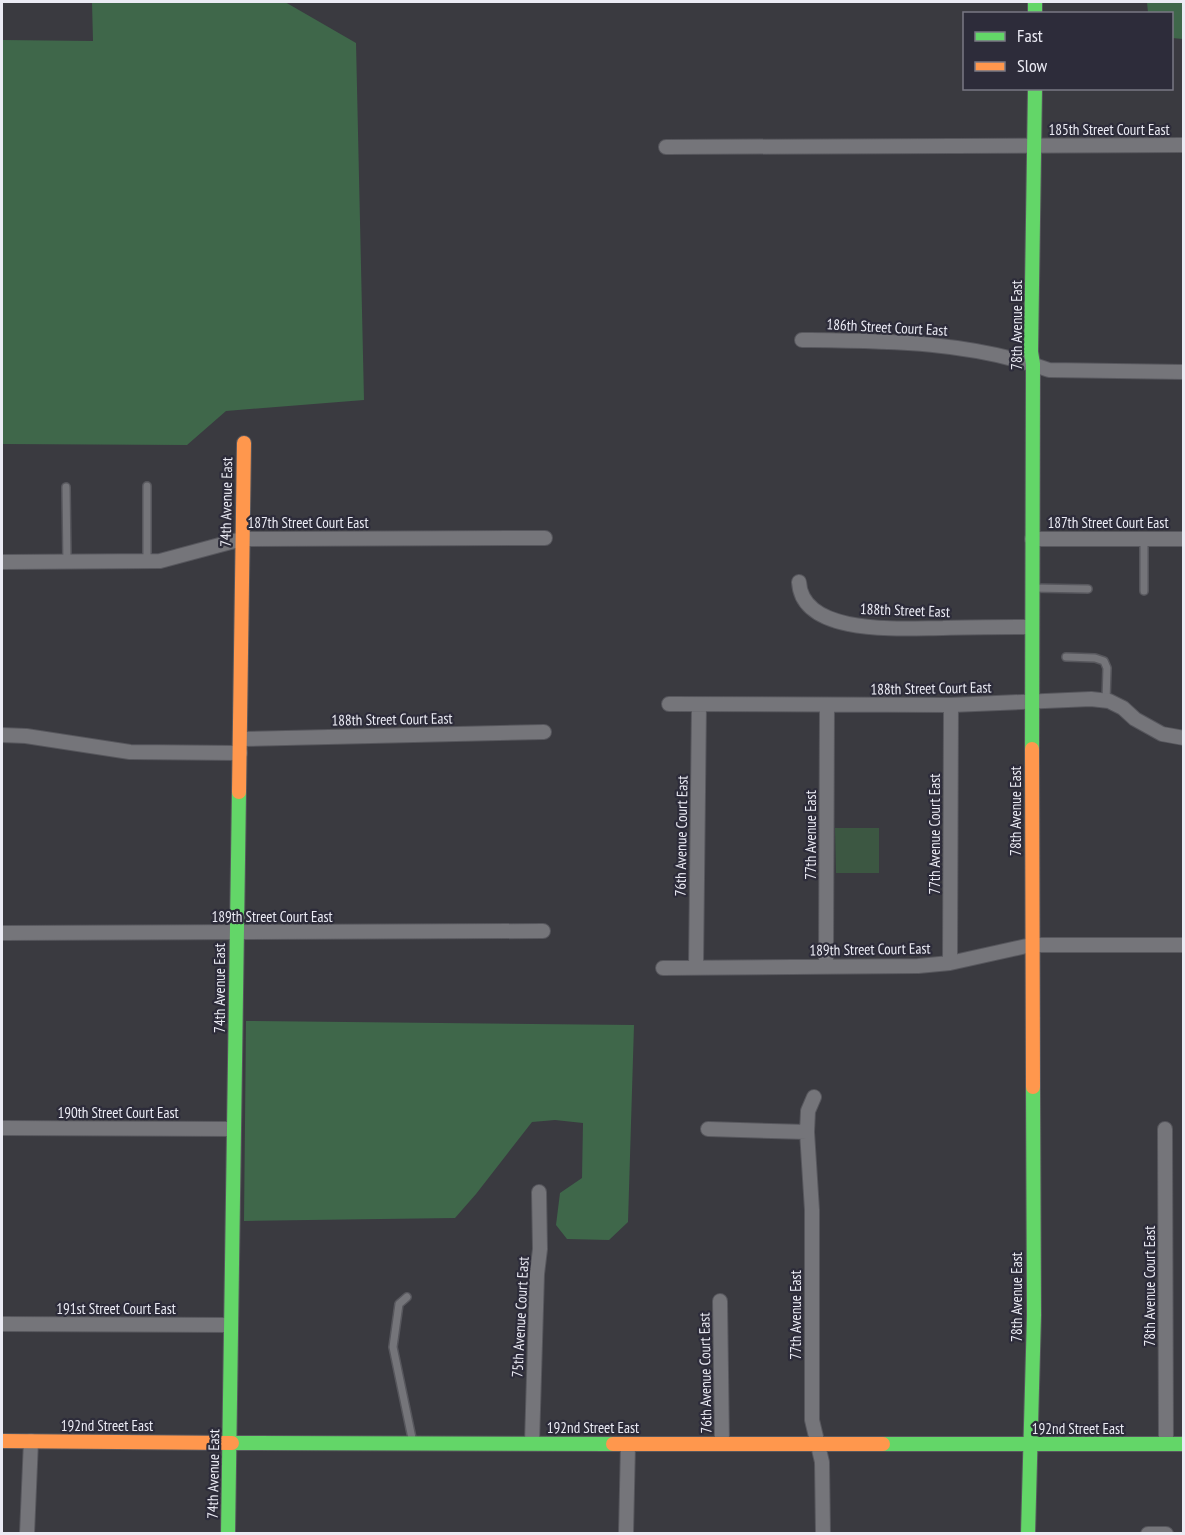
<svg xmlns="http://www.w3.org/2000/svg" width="1185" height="1535" viewBox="0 0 1185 1535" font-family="'PT Sans Narrow',sans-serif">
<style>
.green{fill:#3c5742}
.forest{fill:#3f674a}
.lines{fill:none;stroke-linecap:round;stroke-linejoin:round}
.lane-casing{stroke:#57575d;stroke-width:10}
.street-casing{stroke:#57575d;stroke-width:16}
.fast-casing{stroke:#57575d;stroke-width:16}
.slow-casing{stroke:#57575d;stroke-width:16}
.lane{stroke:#75757a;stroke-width:7}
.street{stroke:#75757a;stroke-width:14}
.fast{stroke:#63d668;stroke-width:14}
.slow{stroke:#ff974d;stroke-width:14}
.labels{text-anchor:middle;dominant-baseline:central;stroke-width:4.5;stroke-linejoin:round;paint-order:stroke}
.street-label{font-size:15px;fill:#ebebf4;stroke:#2d2c3a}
</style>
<rect width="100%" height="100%" fill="#3a3a40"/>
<!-- green -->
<path class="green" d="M 835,828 L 879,828 L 879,873 L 836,873 Z"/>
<!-- forest -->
<path class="forest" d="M 92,2 L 285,2 L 356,43 L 364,400 L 226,411 L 187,445 L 2,444 L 2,40 L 93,41 Z
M 1147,2 L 1183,2 L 1183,39 L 1172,38 L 1172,14 L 1148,13 Z
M 246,1021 L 634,1025 L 628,1222 L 609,1240 L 567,1239 L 556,1225 L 560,1193 L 582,1178 L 583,1123 L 555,1120 L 532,1122 L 476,1194 L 455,1218 L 244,1221 Z"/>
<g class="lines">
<defs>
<path id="lane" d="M 147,486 L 147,561
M 66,487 L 67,562
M 1144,539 L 1144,591
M 1032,588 L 1088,589
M 1066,657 L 1095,658 L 1104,661 L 1107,668 L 1106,701
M 407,1297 L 399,1304 L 393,1347 L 413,1443"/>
<path id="street" d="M 666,147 L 1184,145
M 802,340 C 885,341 969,341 1049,370 L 1184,372
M 1032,539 L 1184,539
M 2,562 L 160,561 L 242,539 L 545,538
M 799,582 C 802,637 905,628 943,628 C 973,627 1002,627 1031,627
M 669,704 L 951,705 L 1091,699 L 1109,701 L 1123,708 L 1135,719 L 1162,734 L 1184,738
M 2,735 L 26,736 L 130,752 L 240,753
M 240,739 L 544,732
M 2,933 L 543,931
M 950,963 L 951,705
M 826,966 L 827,705
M 696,967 L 699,705
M 663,968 L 918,966 L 950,963 L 1031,945 L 1184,945
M 814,1097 L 808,1111 L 807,1132 L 812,1210 L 812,1420 L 822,1462 L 823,1534
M 2,1128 L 234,1129
M 708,1129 L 807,1132
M 1165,1129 L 1166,1444
M 720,1301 L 722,1443
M 2,1324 L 230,1325
M 532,1443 L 537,1274 L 540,1249 L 539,1192
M 27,1534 L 31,1441
M 626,1534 L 628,1444
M 1148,1534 L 1166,1534"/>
<path id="fast" d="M 1035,2 L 1035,14
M 1032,749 L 1033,364 L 1031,352 L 1035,88
M 232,1443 L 613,1444
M 883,1444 L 1184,1444
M 228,1534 L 239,792
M 1028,1534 L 1034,1315 L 1033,1087"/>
<path id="slow" d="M 1032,749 L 1033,1087
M 239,792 L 244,443
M 2,1441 L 232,1443
M 613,1444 L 883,1444"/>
</defs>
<!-- lane casing -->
<use href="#lane" class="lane-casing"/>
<!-- street casing -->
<use href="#street" class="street-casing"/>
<!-- fast casing -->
<use href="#fast" class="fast-casing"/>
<!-- slow casing -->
<use href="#slow" class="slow-casing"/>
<!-- lane -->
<use href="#lane" class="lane"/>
<!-- street -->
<use href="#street" class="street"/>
<!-- fast -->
<use href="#fast" class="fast"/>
<!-- slow -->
<use href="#slow" class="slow"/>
</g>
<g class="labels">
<!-- street labels -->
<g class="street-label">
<text x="1109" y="129">185th Street Court East</text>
<text transform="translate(1016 325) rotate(-90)">78th Avenue East</text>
<text transform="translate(887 327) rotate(3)">186th Street Court East</text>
<text transform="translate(226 502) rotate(-89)">74th Avenue East</text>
<text x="308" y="522">187th Street Court East</text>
<text x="1108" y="522">187th Street Court East</text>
<text transform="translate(905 610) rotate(2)">188th Street East</text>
<text transform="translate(931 688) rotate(-1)">188th Street Court East</text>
<text transform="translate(392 719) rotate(-1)">188th Street Court East</text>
<text transform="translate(1015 811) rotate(-90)">78th Avenue East</text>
<text transform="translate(934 834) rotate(-90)">77th Avenue Court East</text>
<text transform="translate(810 835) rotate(-90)">77th Avenue East</text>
<text transform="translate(681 836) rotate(-89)">76th Avenue Court East</text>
<text x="272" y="916">189th Street Court East</text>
<text transform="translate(870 949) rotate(-1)">189th Street Court East</text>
<text transform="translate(219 988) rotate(-90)">74th Avenue East</text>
<text x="118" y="1112">190th Street Court East</text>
<text transform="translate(1149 1286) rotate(-90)">78th Avenue Court East</text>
<text transform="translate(1016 1297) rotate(-90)">78th Avenue East</text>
<text x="116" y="1308">191st Street Court East</text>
<text transform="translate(795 1315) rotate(-90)">77th Avenue East</text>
<text transform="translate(520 1317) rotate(-87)">75th Avenue Court East</text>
<text transform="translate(705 1373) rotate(-91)">76th Avenue Court East</text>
<text x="107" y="1425">192nd Street East</text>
<text x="593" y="1427">192nd Street East</text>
<text x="1078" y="1428">192nd Street East</text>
<text transform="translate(213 1474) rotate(-89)">74th Avenue East</text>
</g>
</g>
<!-- border -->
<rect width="1185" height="1535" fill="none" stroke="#ebebf4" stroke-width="6"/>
<!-- legend -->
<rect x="963" y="12" width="210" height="78" fill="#2d2c3a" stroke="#797884" stroke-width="1.5"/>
<rect x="975" y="32" width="30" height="9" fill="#63d668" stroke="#797884" stroke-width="1.5"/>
<text x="1017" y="42" font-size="18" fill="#ebebf4">Fast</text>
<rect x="975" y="62" width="30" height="9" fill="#ff974d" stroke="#797884" stroke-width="1.5"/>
<text x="1017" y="72" font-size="18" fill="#ebebf4">Slow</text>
</svg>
